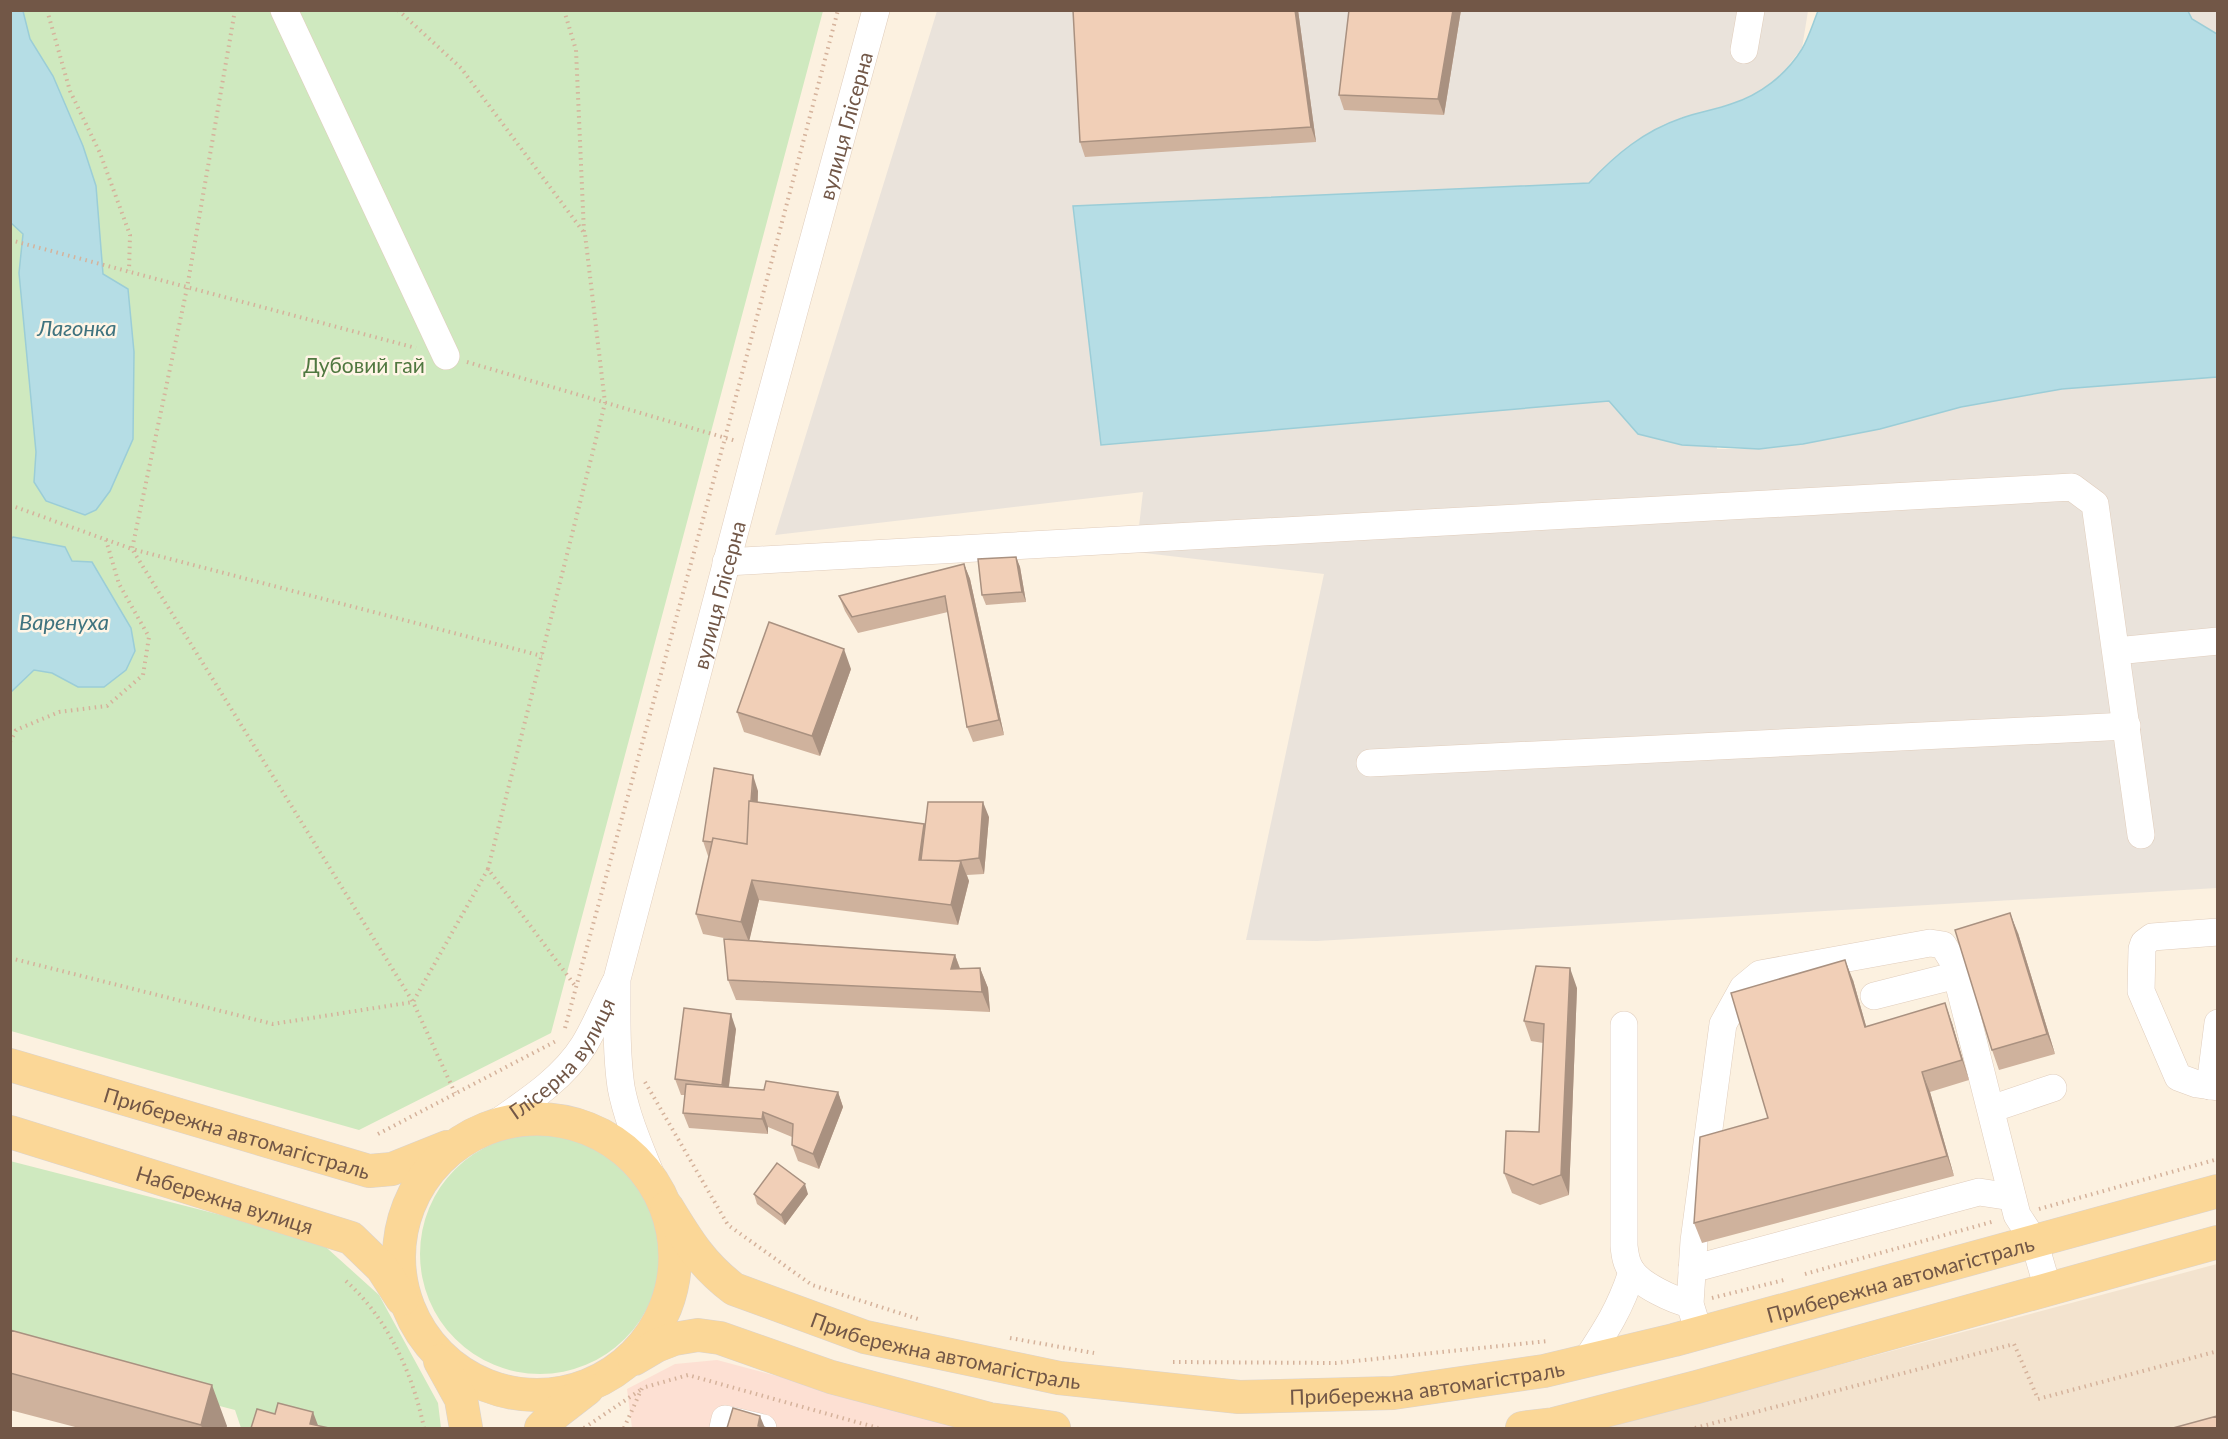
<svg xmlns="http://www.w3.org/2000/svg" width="2228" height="1439" viewBox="0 0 2228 1439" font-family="Lato,sans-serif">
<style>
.residential{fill:#f3e3ce}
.commercial{fill:#fde0d3}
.industrial{fill:#eae3db}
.green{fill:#cfe9bf}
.water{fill:#b5dde5;stroke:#9bcdd7;stroke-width:1.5}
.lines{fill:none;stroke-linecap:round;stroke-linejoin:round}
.minor-casing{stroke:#e0cdbc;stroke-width:28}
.major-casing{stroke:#dad3cf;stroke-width:34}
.path{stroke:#d5b29b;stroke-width:4;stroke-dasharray:1.5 4.5;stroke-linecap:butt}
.minor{stroke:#fff;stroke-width:27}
.major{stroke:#fbd797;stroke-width:33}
.wall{fill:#cfb29d}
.shaded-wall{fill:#a99180}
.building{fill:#f1cfb7;stroke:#a99180;stroke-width:1.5}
.labels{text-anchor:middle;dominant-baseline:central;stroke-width:5;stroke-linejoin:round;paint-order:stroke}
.street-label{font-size:21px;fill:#725747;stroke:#fff5e6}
.park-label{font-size:21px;fill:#507840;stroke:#fff5e6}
.water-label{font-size:22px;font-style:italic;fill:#3f737f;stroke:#fff5e6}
</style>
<rect width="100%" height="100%" fill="#fcf1e0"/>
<!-- residential -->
<path class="residential" d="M 2217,1264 L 2217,1428 L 1603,1428 Z"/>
<!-- commercial -->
<path class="commercial" d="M 717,1360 L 974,1428 L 632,1428 L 627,1389 L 675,1364 Z"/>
<!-- industrial -->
<path class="industrial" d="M 937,11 L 1808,11 L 1802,48 L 1781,75 L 1758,93 L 1731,104 L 1682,118 L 1717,449 L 1759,449 L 1803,444 L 1880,429 L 1961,407 L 2062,389 L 2217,377 L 2217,888 L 1317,941 L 1246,940 L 1324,574 L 1136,552 L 1143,492 L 775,535 Z
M 2188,11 L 2217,11 L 2217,34 L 2192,19 Z"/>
<!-- green -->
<path class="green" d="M 10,11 L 823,11 L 551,1033 L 359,1130 L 11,1031 Z
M420 1254a120 120 0 1 1 240 0a120 120 0 1 1-240 0Z
M 10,1161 L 318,1240 L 379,1295 L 438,1403 L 441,1428 L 241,1428 L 235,1410 L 11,1352 Z"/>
<!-- water -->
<path class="water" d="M 10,11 L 23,11 L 30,39 L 53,76 L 83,146 L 96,186 L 103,274 L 128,289 L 134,352 L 133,439 L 110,491 L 96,510 L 85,515 L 46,501 L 34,482 L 36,452 L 19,273 L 23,234 L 10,222 Z
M 1818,11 L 2188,11 L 2192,19 L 2217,34 L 2217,377 L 2062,389 L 1961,407 L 1880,429 L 1803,444 L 1759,449 L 1682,445 L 1638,434 L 1609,401 L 1101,445 L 1073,206 L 1589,183 C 1616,154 1644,131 1682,118 C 1698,112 1715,110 1731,104 C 1760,95 1786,75 1802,49 C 1809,37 1813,23 1818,11 Z
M 13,537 L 65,547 L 72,561 L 92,562 L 131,628 L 135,651 L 126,670 L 104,687 L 78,687 L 52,673 L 34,670 L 11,692 L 10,540 Z"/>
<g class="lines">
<defs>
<g id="minor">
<path d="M 284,10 L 446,356"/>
<path d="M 1744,50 L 1751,10"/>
<path d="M 726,562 L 2072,487 L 2095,504 L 2141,835"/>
<path d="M 2116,651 L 2218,641"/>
<path d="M 1370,763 L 2127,726"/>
<path d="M 2218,932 L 2152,937 L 2144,943 L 2142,949 L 2141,991 L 2178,1077 L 2197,1084 L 2218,1087"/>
<path d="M 1874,996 L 1957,975"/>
<path d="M 1624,1025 L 1624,1246 C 1625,1255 1626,1263 1631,1270 C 1640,1285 1673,1300 1690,1304"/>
<path d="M 2210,1086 L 2218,1023"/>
<path d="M 1991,1109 L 2053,1088"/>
<path id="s1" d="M 492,1126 C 525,1103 562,1080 584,1045 C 596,1025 605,1003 615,983"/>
<path id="s2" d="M 653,1180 C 641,1150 627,1119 621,1087 C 616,1051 617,1015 617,979 L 757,447 L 876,10"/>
<path d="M 1692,1269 L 1979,1192 L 2012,1197"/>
<path d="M 1699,1333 L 1690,1304 L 1694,1241 L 1723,1024 L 1743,988 L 1760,974 L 1930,943 L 1943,945 L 1953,961 L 2017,1215 L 2034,1241 L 2048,1289"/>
<path d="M 1585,1362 C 1606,1330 1620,1309 1632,1272"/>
<path d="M 723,1428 L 725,1419 L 763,1428"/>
</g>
<g id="major">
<path id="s3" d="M 10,1065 L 369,1171 L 392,1169 L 447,1147"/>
<circle cx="537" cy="1257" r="138"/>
<path id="s4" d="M 10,1132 L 351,1238 L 382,1268 L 402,1299"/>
<path id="s5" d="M 667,1207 C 687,1240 702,1265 734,1289 L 865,1337 L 1059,1378 L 1239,1397 L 1393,1393 L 1544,1371 L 1674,1340 L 2218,1191"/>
<path d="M 634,1359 L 656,1346 L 674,1339 L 698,1335 L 720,1338 L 831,1377 L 989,1419 L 1054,1428"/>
<path d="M 440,1361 L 461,1399 L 466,1428"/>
<path d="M 541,1428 L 556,1413 L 587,1389"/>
<path d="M 1522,1428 L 1554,1424 L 1697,1387 L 2218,1242"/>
</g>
</defs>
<!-- minor casing -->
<use href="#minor" class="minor-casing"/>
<!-- major casing -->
<use href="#major" class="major-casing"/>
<!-- path -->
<path class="path" d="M 47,10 L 70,91 L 100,153 L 130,235 L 129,271
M 235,10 L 187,288 L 132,549 L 542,656
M 398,10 L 461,68 L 585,234 L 605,403 L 488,869 L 576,987
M 564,10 L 576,50 L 584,233
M 10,240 L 416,348
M 467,362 L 736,441
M 10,505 L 132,549 L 413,1002 L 455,1093
M 10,742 L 16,730 L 59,712 L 107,706 L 143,675 L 149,637 L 119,584 L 106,540
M 10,958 L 273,1024 L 413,1002 L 488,869
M 565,1028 L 725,438 L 838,10
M 645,1082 L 728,1225 L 812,1285 L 918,1319
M 378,1134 L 558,1040
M 2039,1209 L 2218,1159
M 1805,1274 L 1995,1221
M 346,1281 C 388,1319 413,1374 424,1428
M 1712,1298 L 1784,1280
M 1010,1338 L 1094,1353
M 1173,1362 L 1336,1363 L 1548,1341
M 584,1428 L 642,1389
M 624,1428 L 642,1388 L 688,1375 L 878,1428
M 1695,1428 L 2014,1344 L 2038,1399 L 2218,1351"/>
<!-- minor -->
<use href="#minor" class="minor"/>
<!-- major -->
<use href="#major" class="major"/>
</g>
<!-- wall -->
<path class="wall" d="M 1298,10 L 1316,142 L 1085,157 L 1080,142 Z
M 1349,10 L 1461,10 L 1444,115 L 1344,110 L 1339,95 Z
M 1016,557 L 1020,567 L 1026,602 L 986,605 L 982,595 Z
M 964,564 L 970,579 L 1004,735 L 973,742 L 967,727 L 948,612 L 858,633 L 845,611 L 839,596 Z
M 851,669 L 820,756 L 744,732 L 737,712 Z
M 758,791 L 758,802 L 924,824 L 925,826 L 989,817 L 984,874 L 967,875 L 969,881 L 958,925 L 759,900 L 749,940 L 955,955 L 960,968 L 980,968 L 988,988 L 990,1012 L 736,1000 L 728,980 L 729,939 L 703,934 L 696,914 L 709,856 L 708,856 L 703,841 Z
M 2018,933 L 2055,1054 L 1999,1070 L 1992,1050 Z
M 1853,980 L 1866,1026 L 1952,1023 L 1969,1080 L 1930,1092 L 1954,1176 L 1702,1243 L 1694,1223 L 1768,1118 Z
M 1577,988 L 1569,1195 L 1540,1205 L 1512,1193 L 1504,1173 L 1539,1132 L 1543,1043 L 1531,1041 L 1524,1021 Z
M 736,1029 L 729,1087 L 764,1090 L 838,1092 L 843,1107 L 819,1169 L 798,1161 L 792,1145 L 792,1137 L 768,1127 L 768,1134 L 689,1128 L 683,1113 L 685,1095 L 681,1095 L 675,1079 Z
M 754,1194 L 808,1194 L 785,1225 L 757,1204 Z
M 10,1330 L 227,1426 L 226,1428 L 79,1428 L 10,1410 Z"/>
<!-- shaded-wall -->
<path class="shaded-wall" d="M 1295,10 L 1298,10 L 1316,142 L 1311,127 Z
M 1453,10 L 1461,10 L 1444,115 L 1438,99 Z
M 1016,557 L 1020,567 L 1026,602 L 1022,592 Z
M 964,564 L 970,579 L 1004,735 L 999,720 Z
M 844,649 L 851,669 L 820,756 L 812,736 Z
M 753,775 L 758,791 L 754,864 L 749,849 Z
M 983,802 L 989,817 L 984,874 L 979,858 Z
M 924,824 L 932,844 L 929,864 L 919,860 Z
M 961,861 L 969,881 L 958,925 L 951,905 Z
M 752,880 L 759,900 L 749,942 L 741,922 Z
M 2010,913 L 2018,933 L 2055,1054 L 2047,1034 Z
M 955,955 L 962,975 L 951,969 Z
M 1845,960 L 1853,980 L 1872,1047 L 1865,1027 Z
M 980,968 L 988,988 L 990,1012 L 982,992 Z
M 1570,968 L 1577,988 L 1569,1195 L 1561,1175 Z
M 1945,1003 L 1952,1023 L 1969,1080 L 1962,1060 Z
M 731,1014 L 736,1029 L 727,1100 L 722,1085 Z
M 1922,1072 L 1930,1092 L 1954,1176 L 1947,1156 Z
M 838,1092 L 843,1107 L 819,1169 L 813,1154 Z
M 763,1112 L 768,1127 L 768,1134 L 762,1119 Z
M 805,1184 L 808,1194 L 785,1225 L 781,1215 Z
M 212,1385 L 227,1426 L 226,1428 L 202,1428 L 201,1425 Z
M 313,1412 L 319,1428 L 310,1424 Z
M 760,1416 L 765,1428 L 758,1426 Z"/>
<!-- building -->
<path class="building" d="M 1073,10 L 1295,10 L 1311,127 L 1080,142 Z
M 1349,10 L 1453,10 L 1438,99 L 1339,95 Z
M 1016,557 L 1022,592 L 982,595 L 978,559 Z
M 964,564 L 999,720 L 967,727 L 945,596 L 852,617 L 839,596 Z
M 769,622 L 844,649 L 812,736 L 737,712 Z
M 714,768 L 753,775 L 751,801 L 749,801 L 747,844 L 713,838 L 712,842 L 703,841 Z
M 749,801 L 924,824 L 919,860 L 961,861 L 951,905 L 752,880 L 741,922 L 696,914 L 713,838 L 747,844 Z
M 928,802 L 983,802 L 979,858 L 956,861 L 921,860 Z
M 2010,913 L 2047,1034 L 1992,1050 L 1955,930 Z
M 724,939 L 955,955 L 951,969 L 980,968 L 982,992 L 728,980 Z
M 1845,960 L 1865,1027 L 1945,1003 L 1962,1060 L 1922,1072 L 1947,1156 L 1694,1223 L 1700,1137 L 1768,1118 L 1731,993 Z
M 1536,966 L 1570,968 L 1561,1175 L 1533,1185 L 1504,1173 L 1506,1131 L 1539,1132 L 1544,1024 L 1524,1021 Z
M 684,1008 L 731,1014 L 722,1085 L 675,1079 Z
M 766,1081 L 838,1092 L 813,1154 L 792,1145 L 793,1124 L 763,1112 L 762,1119 L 683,1113 L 686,1084 L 764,1090 Z
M 777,1163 L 805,1184 L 781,1215 L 754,1194 Z
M 10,1330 L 212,1385 L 201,1425 L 10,1373 Z
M 278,1403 L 313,1412 L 310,1424 L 329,1428 L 251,1428 L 257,1409 L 275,1414 Z
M 733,1408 L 760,1416 L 758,1426 L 767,1428 L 727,1428 Z
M 2217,1416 L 2217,1428 L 2173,1428 Z"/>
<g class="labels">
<!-- street labels -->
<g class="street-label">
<text stroke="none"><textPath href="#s2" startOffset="1090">вулиця Глісерна</textPath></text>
<text stroke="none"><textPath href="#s2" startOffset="604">вулиця Глісерна</textPath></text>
<text stroke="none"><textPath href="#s1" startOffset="99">Глісерна вулиця</textPath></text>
<text stroke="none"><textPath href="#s3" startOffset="237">Прибережна автомагістраль</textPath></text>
<text stroke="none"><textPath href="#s4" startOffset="225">Набережна вулиця</textPath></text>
<text stroke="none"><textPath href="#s5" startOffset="1300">Прибережна автомагістраль</textPath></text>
<text stroke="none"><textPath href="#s5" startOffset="328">Прибережна автомагістраль</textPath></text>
<text stroke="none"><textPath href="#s5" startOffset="814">Прибережна автомагістраль</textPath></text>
</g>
<!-- park labels -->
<g class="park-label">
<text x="364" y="364">Дубовий гай</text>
</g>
<!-- water labels -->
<g class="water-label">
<text x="77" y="327">Лагонка</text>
<text x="64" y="621">Варенуха</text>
</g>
</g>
<!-- border -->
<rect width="2228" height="1439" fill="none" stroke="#725747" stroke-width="24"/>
</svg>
